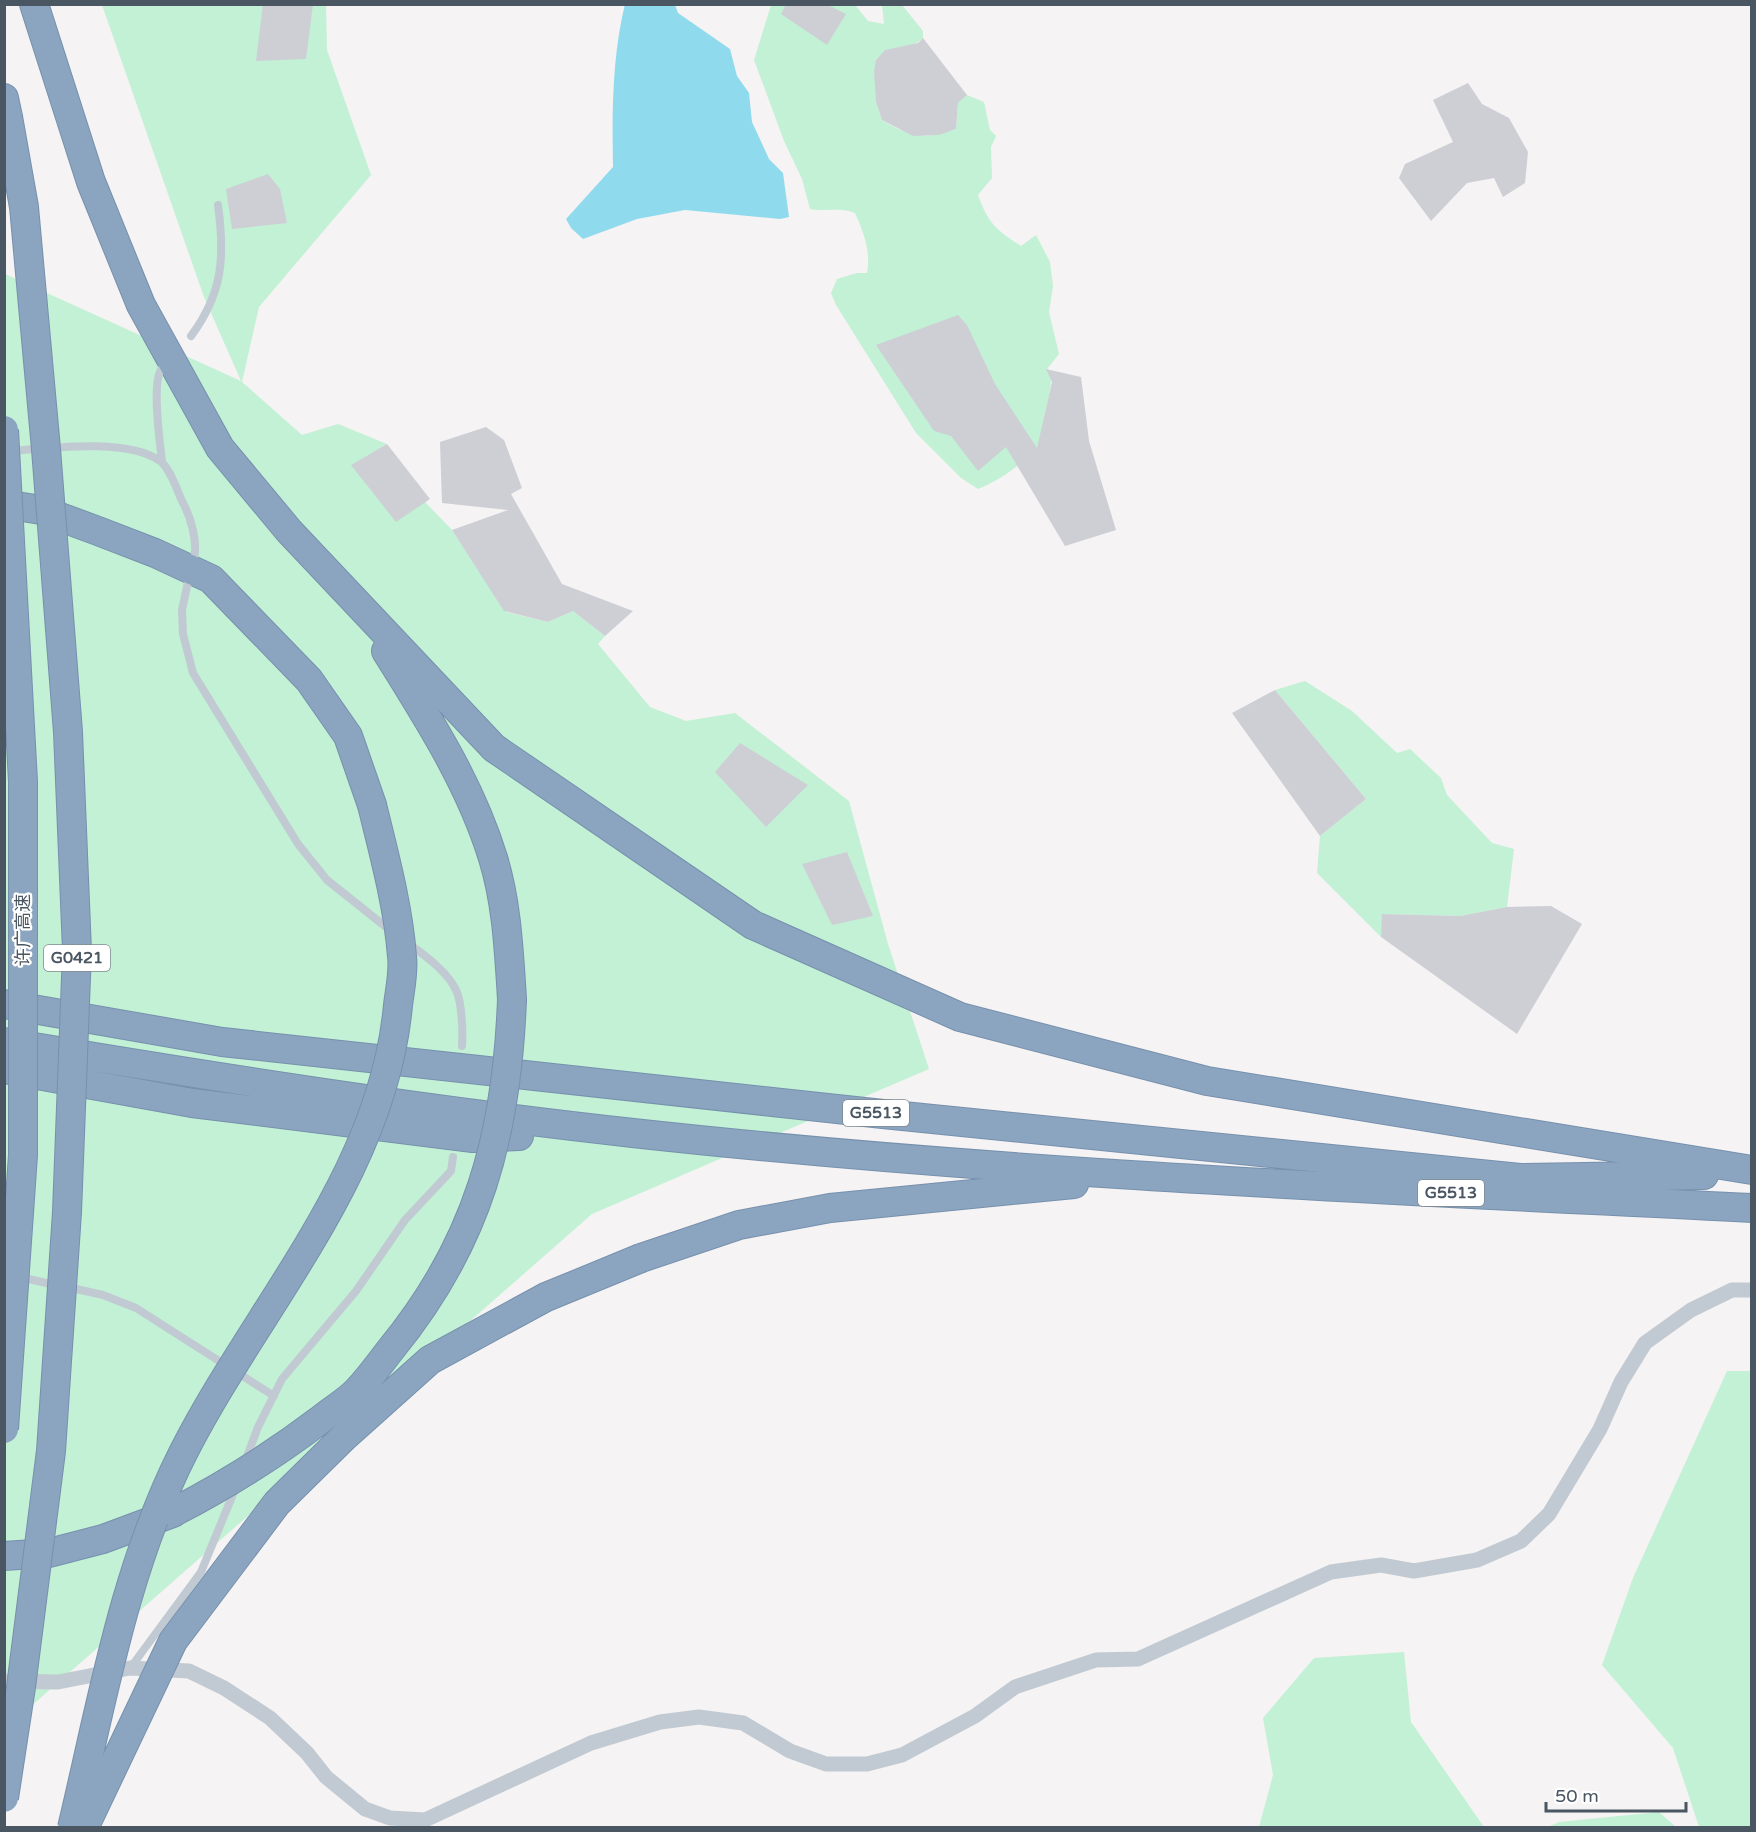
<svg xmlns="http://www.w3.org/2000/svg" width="1756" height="1832" viewBox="0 0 1756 1832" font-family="'Varela Round','Noto Sans SC',sans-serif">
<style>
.green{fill:#c3f1d5}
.water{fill:#90daee}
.building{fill:#cdcfd5}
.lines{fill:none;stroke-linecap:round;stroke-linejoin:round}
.motorway-casing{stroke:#7690ad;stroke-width:30}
.service{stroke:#c1cad2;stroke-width:8}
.minor{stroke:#c1cad2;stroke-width:15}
.motorway{stroke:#8ba5c1;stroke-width:28}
.motorway-bridge-casing{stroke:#7690ad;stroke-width:30;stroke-linecap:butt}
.motorway-bridge{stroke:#8ba5c1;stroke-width:28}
.labels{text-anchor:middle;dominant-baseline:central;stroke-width:4.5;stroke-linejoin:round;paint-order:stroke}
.shield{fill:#fff;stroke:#808990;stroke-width:1.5}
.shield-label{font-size:16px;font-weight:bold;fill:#4a5661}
.street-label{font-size:18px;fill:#4a5661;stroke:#fff}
</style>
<rect width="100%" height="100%" fill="#f5f3f3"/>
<!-- green -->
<path class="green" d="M 102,5 L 326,5 L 327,50 L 371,175 L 259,307 L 242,382 L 302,435 L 338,424 L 387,444 L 352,465 L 425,502 L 452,530 L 506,612 L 548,622 L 573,611 L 605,636 L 598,644 L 650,707 L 686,721 L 735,713 L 849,801 L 888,944 L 929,1069 L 592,1214 L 5,1729 L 5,274 L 241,381 L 204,297 Z
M 771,5 L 855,5 L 868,21 L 884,24 L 882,5 L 902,5 L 923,31 L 923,38 C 909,52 891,42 876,60 L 876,102 L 882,120 C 910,137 924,140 956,129 L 958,103 L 967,95 L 984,102 L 990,130 L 996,136 L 991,147 L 992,178 L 978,195 C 988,223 996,230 1021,246 L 1036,235 L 1050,262 L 1053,286 L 1049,312 L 1059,354 L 1047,369 L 1051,372 C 1053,392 1042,414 1042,435 L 1049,434 C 1028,459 1007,477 978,489 L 961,478 L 916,433 L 836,305 L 831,293 L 837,279 L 857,273 L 867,273 C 871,252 864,233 855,213 C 840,207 826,212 810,209 L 802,179 L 784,141 L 754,60 Z
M 1305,681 L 1352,711 L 1397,753 L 1410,749 L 1441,778 L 1447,795 L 1492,843 L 1514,849 L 1507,907 L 1460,916 L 1383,914 L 1381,937 L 1317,873 L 1320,836 L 1366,799 L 1275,690 Z
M 1727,1371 L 1751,1371 L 1751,1827 L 1699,1827 L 1673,1748 L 1602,1665 L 1633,1578 Z
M 1404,1652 L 1411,1722 L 1484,1827 L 1259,1827 L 1273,1775 L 1263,1718 L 1314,1658 Z
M 1659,1812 L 1676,1827 L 1548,1827 L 1559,1822 Z"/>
<!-- water -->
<path class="water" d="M 625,4 L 675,5 L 678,13 L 730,49 L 737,76 L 749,93 L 752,122 L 769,159 L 783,173 L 789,217 L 780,219 L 685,210 L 637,219 L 583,239 L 571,228 L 566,219 L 613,167 C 612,112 612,58 625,4 Z"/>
<!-- building -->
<path class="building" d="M 263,4 L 313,4 L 306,59 L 256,61 Z
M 786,4 L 826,4 L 846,14 L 827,45 L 781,14 Z
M 923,38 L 967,95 L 958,103 L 956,129 L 939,135 L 913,136 L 882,120 L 876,102 L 874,71 L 876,60 L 885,50 L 918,43 Z
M 1468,83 L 1482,104 L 1509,118 L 1528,152 L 1525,183 L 1503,197 L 1494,178 L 1467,183 L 1431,221 L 1399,178 L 1405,164 L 1453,142 L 1433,100 Z
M 268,174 L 280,189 L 287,223 L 232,229 L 226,189 Z
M 958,315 L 967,325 L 995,384 L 1037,448 L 1052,382 L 1046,369 L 1081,377 L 1089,441 L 1116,530 L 1065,546 L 1006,447 L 978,471 L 951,436 L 934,431 L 876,345 Z
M 486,427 L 504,440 L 522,488 L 511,494 L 562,584 L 633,611 L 605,636 L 573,611 L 548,622 L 504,611 L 452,530 L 508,510 L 442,503 L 440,442 Z
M 387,444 L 430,499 L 396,522 L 351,465 Z
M 1275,690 L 1366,799 L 1320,836 L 1232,713 Z
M 740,743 L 808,785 L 766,827 L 715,772 Z
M 847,852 L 873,916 L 832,925 L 802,864 Z
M 1551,906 L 1582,924 L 1517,1034 L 1381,937 L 1382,914 L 1460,916 L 1507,907 Z"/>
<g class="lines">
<defs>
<path id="motorway" d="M 34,4 L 91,182 L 141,305 L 220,448 L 289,531 L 494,748 L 753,925 L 960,1017 L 1207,1081 L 1752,1170
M 4,98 L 8,117
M 4,504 L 41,510 L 98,531 L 155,553 L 211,579 L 309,680 L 348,736 L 372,805
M 386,651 C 427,717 470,783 493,858 C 507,903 509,953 512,999
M 4,1004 L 222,1042 L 883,1114 L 1520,1178 L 1704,1175
M 4,1042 C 213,1077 423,1110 633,1133 C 1005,1174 1378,1189 1752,1208
M 4,1069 L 192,1103 L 473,1138 L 519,1136
M 641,1258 L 739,1225 L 830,1208 L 1074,1184
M 4,1556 L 49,1553 L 103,1539 L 173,1513"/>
</defs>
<!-- motorway casing -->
<use href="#motorway" class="motorway-casing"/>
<!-- service -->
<path class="service" d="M 191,336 C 223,293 225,257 218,205
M 12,451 C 50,448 128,438 160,461 C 170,468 177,490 182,501 C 190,515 198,541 194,558
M 162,461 C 160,443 151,381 162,368
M 188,582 L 182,610 L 183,634 L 193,673 L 298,844 L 327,880 L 391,931
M 408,943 C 424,955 447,971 456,990 C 462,1002 463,1033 462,1046
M 20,1277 L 55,1285
M 67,1287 L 103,1295 L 136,1308 L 274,1396
M 245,1462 L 258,1427 L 282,1379 L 356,1291 L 405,1220 L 451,1171 L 453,1157
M 131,1667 L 201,1572 L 236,1487"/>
<!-- minor -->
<path class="minor" d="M 4,1681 L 58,1682 L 130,1668 L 189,1671 L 224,1688 L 270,1718 L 307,1753 L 326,1777 L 365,1809 L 390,1818 L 425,1820 L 591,1743 L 660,1722 L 699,1717 L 743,1723 L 790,1751 L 826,1764 L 867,1764 L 902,1755 L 975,1716 L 1015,1687 L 1096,1660 L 1138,1659 L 1331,1572 L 1381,1565 L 1414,1571 L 1477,1560 L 1521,1541 L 1549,1514 L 1600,1429 L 1621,1382 L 1645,1343 L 1691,1310 L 1732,1290 L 1752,1290"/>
<!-- motorway -->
<use href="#motorway" class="motorway"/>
<defs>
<path id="motorway-bridge" d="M 4,430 L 23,782 L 23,1155 L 4,1429
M 174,1512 C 226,1485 274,1455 320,1420 C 332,1410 346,1402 356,1392 C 369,1379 380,1363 391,1349 C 478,1243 507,1135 512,999
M 4,1798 L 21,1687 L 51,1451 L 67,1212 L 77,951 L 68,732 L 46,449 L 24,207 L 8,117
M 72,1828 C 102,1702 124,1570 183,1453 C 257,1307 383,1175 398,1005 C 400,989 404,972 402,956 C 398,905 384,854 372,805
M 84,1828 L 173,1641 L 277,1503 L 344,1437 L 430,1360 L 546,1297 L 641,1258"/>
</defs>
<!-- motorway-bridge casing -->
<use href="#motorway-bridge" class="motorway-bridge-casing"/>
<!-- motorway-bridge -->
<use href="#motorway-bridge" class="motorway-bridge"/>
</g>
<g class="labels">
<!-- shield labels -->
<g class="shield">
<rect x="44" y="945" width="66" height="26" rx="4.5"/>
<rect x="843" y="1100" width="66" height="26" rx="4.5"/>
<rect x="1418" y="1180" width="66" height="26" rx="4.5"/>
</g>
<g class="shield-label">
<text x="77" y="958">G0421</text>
<text x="876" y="1113">G5513</text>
<text x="1451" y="1193">G5513</text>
</g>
<!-- street labels -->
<g class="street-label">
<text transform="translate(23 930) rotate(-90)">许广高速</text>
</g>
</g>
<!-- border -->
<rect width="1756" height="1832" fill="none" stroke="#4a5661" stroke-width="12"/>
<!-- scale -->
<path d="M1546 1802v9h140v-9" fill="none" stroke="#4a5661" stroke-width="3"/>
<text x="1555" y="1802" font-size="18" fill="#4a5661" stroke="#ffffff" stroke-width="4.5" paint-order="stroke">50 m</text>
</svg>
